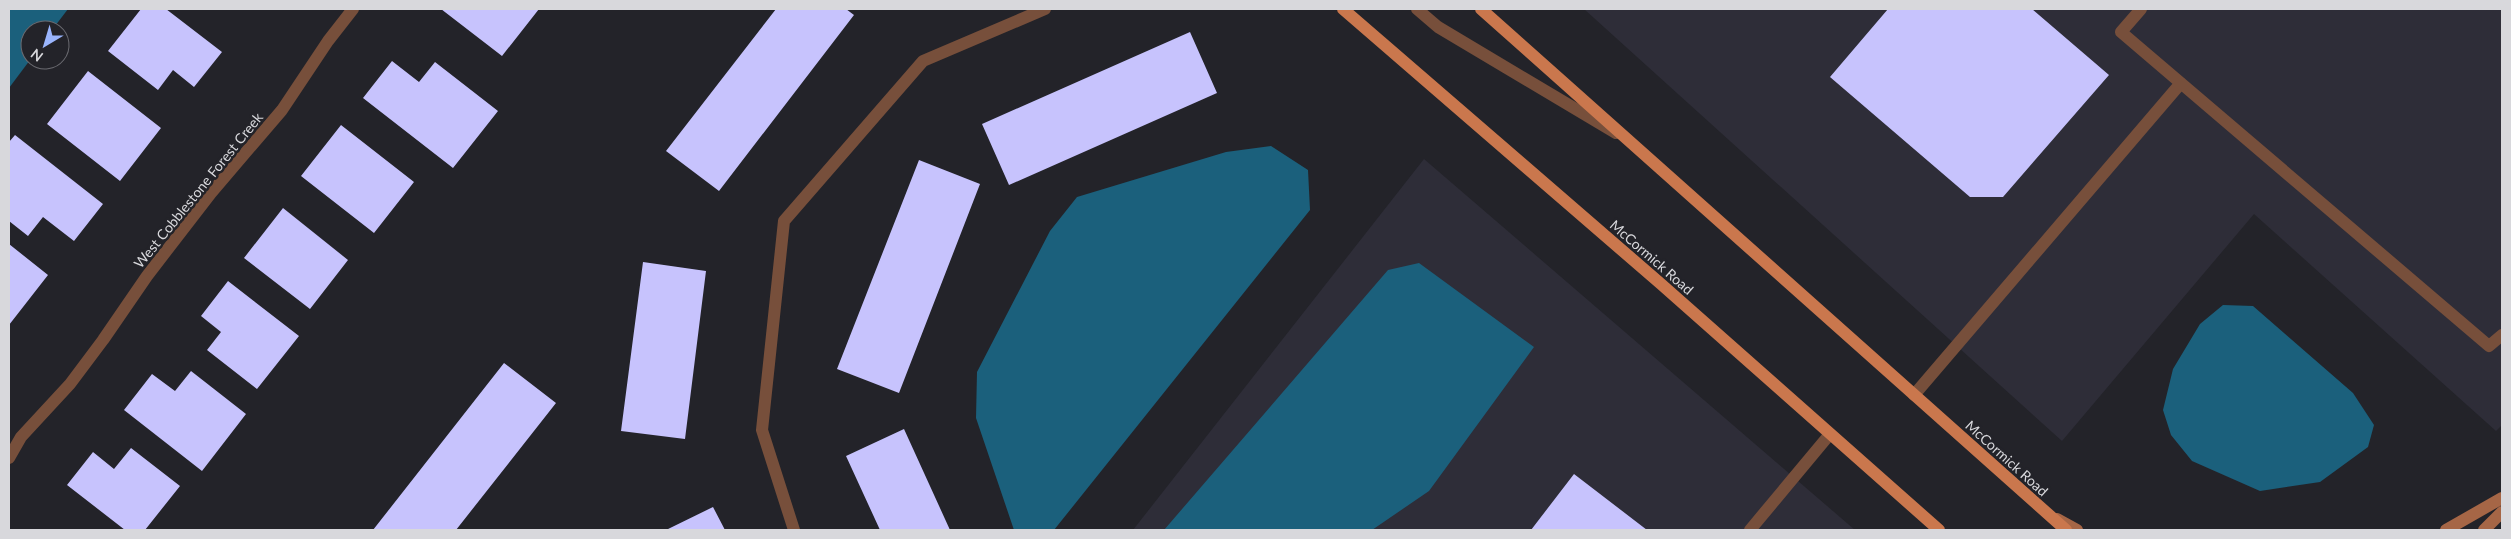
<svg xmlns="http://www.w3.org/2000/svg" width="2511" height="539" viewBox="0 0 2511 539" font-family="Lato,sans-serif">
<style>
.built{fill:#2e2d38}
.water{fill:#1b607c}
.building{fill:#c7c3fd}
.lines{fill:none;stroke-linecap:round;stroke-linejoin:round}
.lane{stroke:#774f3b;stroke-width:12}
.street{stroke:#774f3b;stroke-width:12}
.secondary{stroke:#a66646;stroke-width:12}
.primary{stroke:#ca774d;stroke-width:12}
.labels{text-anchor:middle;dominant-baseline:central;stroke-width:5;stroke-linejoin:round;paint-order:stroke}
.street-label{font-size:14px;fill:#d8d8dc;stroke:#232329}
</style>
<rect width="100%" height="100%" fill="#232329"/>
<!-- built -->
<path class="built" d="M 1584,9 L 2502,9 L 2502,425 L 2496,431 L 2254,214 L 2062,441 Z
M 1424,159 L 1855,530 L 1133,530 Z"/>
<!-- water -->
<path class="water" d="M 9,9 L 68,9 L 52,30 L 30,30 L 30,60 L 9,88 Z
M 1271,146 L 1308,170 L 1310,210 L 1054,530 L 1014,530 L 976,418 L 977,372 L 1050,231 L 1077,197 L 1226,152 Z
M 1419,263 L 1534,347 L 1429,491 L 1372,530 L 1164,530 L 1388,270 Z
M 2223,305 L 2253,306 L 2353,393 L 2374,425 L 2368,447 L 2320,482 L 2260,491 L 2192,461 L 2171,435 L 2163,410 L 2173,369 L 2200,324 Z"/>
<!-- building -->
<path class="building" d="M 141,9 L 166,9 L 222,52 L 194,87 L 173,70 L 158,90 L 108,51 Z
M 441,9 L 539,9 L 502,56 Z
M 776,9 L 846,9 L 854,15 L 719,191 L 666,151 Z
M 1888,9 L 2032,9 L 2109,75 L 2003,197 L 1970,197 L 1830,77 Z
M 1190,32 L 1217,93 L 1009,185 L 982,124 Z
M 392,61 L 419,82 L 435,62 L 498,111 L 453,168 L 363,98 Z
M 88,71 L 161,128 L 120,181 L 47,124 Z
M 341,125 L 414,182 L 374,233 L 301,176 Z
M 15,135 L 103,204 L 74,241 L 43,217 L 28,236 L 9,221 L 9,142 Z
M 919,160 L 980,184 L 899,393 L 837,369 Z
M 283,208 L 348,260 L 310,309 L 244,258 Z
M 9,244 L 48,275 L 9,325 Z
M 643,262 L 706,271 L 685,439 L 621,431 Z
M 228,281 L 299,336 L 257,389 L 207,350 L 221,332 L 201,316 Z
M 504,363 L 556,403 L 456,530 L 373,530 Z
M 191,371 L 246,414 L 202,471 L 124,410 L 152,374 L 175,391 Z
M 904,429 L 950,530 L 880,530 L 846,456 Z
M 131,448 L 180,486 L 145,530 L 125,530 L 67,485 L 93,452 L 114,469 Z
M 1574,474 L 1647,530 L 1531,530 Z
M 713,507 L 725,530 L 666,530 Z"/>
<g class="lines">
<!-- lane -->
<path class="lane" d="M 2141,9 L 2121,32 L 2489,346 L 2502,335
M 1914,395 L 2181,83
M 1750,530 L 1830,434"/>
<!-- street -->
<path class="street" d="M 1417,9 L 1438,27 L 1616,133
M 9,458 L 21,437 L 70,384 L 103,340 L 147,276 L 211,193 L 282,110 L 328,41 L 353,9
M 794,530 L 762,430 L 784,221 L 923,61 L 1045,9"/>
<!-- secondary -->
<path class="secondary" d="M 2057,519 L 2077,530
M 2446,530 L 2502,498
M 2484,530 L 2502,512"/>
<!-- primary -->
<path class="primary" d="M 1343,9 L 1661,284 L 1939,530
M 1481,9 L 2066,530"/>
</g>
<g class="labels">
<!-- street labels -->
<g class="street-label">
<text transform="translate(198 190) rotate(-51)">West Cobblestone Forest Creek</text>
<text transform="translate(1652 257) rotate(41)">McCormick Road</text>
<text transform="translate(2007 458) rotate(42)">McCormick Road</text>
</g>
</g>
<!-- border -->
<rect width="2511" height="539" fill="none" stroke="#d8d8dc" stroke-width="20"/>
<!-- north arrow -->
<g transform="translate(45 45) rotate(218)"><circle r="24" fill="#232329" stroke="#6b6b71"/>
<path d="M0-4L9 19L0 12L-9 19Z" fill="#9ab5fd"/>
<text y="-8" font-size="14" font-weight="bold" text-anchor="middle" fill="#d8d8dc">N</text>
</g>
</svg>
